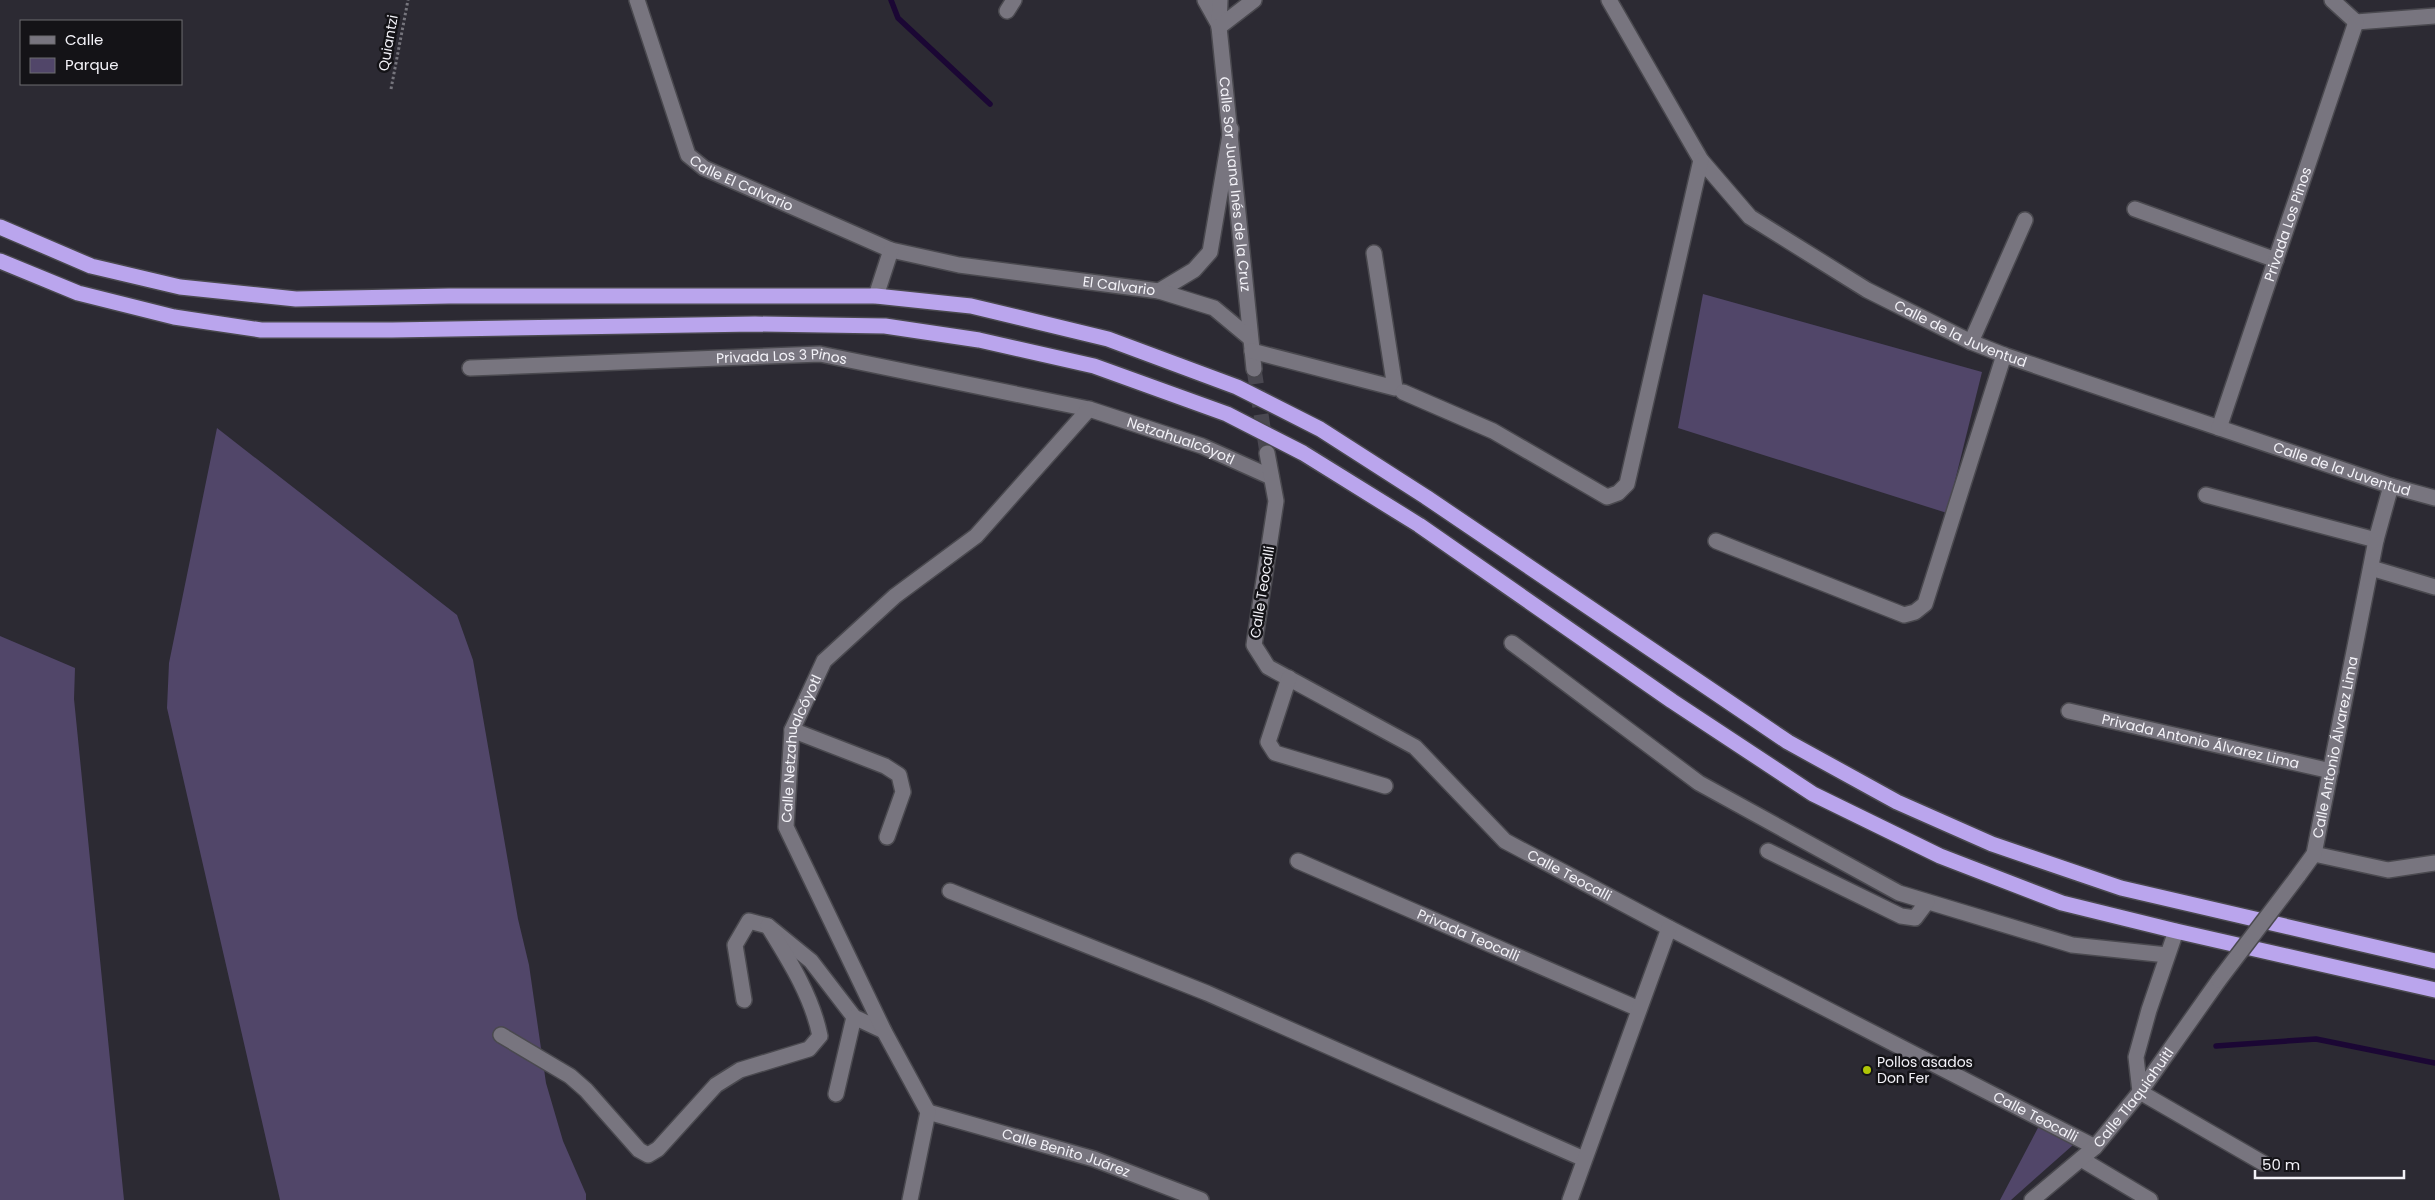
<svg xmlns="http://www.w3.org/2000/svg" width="2435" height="1200" viewBox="0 0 2435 1200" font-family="Poppins,sans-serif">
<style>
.green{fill:#514669}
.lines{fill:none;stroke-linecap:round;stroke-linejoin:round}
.stream{stroke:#1b0734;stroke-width:5.5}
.minor-tunnel{stroke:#4a4851;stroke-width:15;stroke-dasharray:15 8;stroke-linecap:butt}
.minor-casing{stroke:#4a494f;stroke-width:18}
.highway-casing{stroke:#4a494f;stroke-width:18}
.path{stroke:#76757d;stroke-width:3;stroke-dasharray:2.5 2.5;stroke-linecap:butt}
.minor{stroke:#78757f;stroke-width:15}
.highway{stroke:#baa5ed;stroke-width:15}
.minor-bridge-casing{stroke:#4a494f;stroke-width:18;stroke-linecap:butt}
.minor-bridge{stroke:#78757f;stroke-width:15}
.poi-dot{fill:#afc506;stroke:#141317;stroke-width:2}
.labels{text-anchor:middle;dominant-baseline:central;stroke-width:5;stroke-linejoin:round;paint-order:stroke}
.street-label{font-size:14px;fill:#f3f2f8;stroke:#141317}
.poi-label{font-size:14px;fill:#f3f2f8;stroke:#141317;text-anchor:start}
</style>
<rect width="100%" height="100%" fill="#2c2a33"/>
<!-- green -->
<path class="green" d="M 1703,294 L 1982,372 L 1947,513 L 1678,428 Z
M 217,428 L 457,615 L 473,660 L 518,919 L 529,965 L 546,1083 L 563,1141 L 586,1194 L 586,1200 L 280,1200 L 167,708 L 169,663 Z
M 0,636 L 75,668 L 74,699 L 124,1200 L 0,1200 Z
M 2040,1124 L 2073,1145 L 2011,1200 L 2000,1200 Z"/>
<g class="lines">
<!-- stream -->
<path class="stream" d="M 891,0 L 898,18 L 990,104
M 2216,1046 L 2316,1039 L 2435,1063"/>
<!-- minor-tunnel -->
<path class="minor-tunnel" d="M 1254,369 L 1267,453"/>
<defs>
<g id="minor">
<path id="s1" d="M 637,0 L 688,155 L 704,168 L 891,250 L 959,265 L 1159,291 L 1194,270 L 1210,252 L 1231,129"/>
<path d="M 1205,0 L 1219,25"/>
<path id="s2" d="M 1220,0 L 1219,27 L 1254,369"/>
<path id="s3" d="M 1609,0 L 1701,160 L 1750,217 L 1867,290 L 1971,342 L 2004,355 L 2391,486 L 2435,498"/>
<path d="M 2332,0 L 2356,22 L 2435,16"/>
<path d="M 1007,11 L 1014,0"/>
<path d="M 1219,27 L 1254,0"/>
<path d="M 2135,209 L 2276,260"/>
<path d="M 1159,291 L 1214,308 L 1250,338"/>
<path d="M 876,296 L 891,250"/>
<path d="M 1971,342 L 2025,220"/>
<path d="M 1252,351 L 1395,388 L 1374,253"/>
<path id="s4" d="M 470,368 L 820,354 L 1089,409 L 1202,446 L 1271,477"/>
<path d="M 1403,392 L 1493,431 L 1607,497 L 1618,493 L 1627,484 L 1701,160"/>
<path id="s5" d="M 2219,428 L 2356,22"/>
<path id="s6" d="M 1267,453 L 1276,501 L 1254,645 L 1268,667 L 1415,747 L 1505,841 L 1669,928 L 2095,1147"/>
<path d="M 2206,495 L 2376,540"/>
<path d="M 1716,541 L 1904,615 L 1915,612 L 1925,604 L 2004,355"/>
<path d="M 2371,568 L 2435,587"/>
<path d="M 1512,643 L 1699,783 L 1899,893 L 2072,945 L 2167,955"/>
<path d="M 1289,678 L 1268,742 L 1275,753 L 1385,786"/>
<path id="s7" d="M 2069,711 L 2331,771"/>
<path d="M 792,730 L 885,766 L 899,775 L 903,792 L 887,837"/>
<path d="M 1768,851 L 1901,916 L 1915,918 L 1927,902"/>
<path d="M 2314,854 L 2388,870 L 2435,863"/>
<path id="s8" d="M 1298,861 L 1639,1009"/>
<path id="s9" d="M 2298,876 L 2314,854 L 2376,540 L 2391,486"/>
<path d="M 950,891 L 1207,993 L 1584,1159"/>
<path d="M 744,1000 L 735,945 L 749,921 L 768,926 L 811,961 L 854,1017 L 884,1031"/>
<path d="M 501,1035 L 570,1076 L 586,1090 L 639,1150 L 648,1155 L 658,1149 L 716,1085 L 740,1070 L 809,1049 L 820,1036 C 812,996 789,960 768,926"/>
<path d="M 2140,1092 L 2136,1057 L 2149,1010 L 2176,931"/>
<path d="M 2140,1092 L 2263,1163"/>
<path d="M 836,1094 L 854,1017"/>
<path id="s10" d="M 928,1112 L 1094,1159 L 1201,1200"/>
<path d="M 2081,1159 L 2150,1200"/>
<path id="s11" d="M 910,1200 L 928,1112 L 884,1031 L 786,827 L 792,730 L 824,661 L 895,596 L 976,536 L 1089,409"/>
<path d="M 1570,1200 L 1669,928"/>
<path id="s12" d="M 2032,1200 L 2095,1147 L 2140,1092 L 2219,980"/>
</g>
<path id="highway" d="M 0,227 L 91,266 L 180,287 L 296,299 L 449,296 L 876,296 L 971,306 L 1108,339 L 1237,387 L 1320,429 L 1426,497 L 1788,742 L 1897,802 L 1992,844 L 2121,888 L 2435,961
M 0,261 L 78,293 L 174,317 L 261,330 L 392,330 L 755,324 L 885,326 L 979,340 L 1094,366 L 1227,414 L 1303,453 L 1419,525 L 1672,701 L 1813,794 L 1940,856 L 2062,903 L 2176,931 L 2435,990"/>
</defs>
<!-- minor casing -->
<use href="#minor" class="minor-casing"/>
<!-- highway casing -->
<use href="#highway" class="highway-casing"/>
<!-- path -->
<path class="path" d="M 391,89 L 408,0"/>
<!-- minor -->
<use href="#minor" class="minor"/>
<!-- highway -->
<use href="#highway" class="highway"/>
<defs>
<path id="minor-bridge" d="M 2219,980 L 2298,876"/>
</defs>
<!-- minor-bridge casing -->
<use href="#minor-bridge" class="minor-bridge-casing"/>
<!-- minor-bridge -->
<use href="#minor-bridge" class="minor-bridge"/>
</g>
<!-- markers -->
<circle class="poi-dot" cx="1867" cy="1070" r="5"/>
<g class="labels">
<!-- street labels -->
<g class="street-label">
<text transform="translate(388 43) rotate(-80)">Quiantzi</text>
<text stroke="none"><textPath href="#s1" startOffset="224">Calle El Calvario</textPath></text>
<text stroke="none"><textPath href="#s2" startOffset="185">Calle Sor Juana Inés de la Cruz</textPath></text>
<text stroke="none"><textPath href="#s5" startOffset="215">Privada Los Pinos</textPath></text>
<text stroke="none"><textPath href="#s1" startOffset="619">El Calvario</textPath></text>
<text stroke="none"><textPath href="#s3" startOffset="501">Calle de la Juventud</textPath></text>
<text stroke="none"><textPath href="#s4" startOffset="312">Privada Los 3 Pinos</textPath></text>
<text stroke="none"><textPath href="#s4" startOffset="722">Netzahualcóyotl</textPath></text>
<text stroke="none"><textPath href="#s3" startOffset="906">Calle de la Juventud</textPath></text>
<text transform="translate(1262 592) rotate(-81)">Calle Teocalli</text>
<text stroke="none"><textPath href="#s7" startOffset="135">Privada Antonio Álvarez Lima</textPath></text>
<text stroke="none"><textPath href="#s9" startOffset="136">Calle Antonio Álvarez Lima</textPath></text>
<text stroke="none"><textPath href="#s11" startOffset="489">Calle Netzahualcóyotl</textPath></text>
<text stroke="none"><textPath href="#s6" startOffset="591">Calle Teocalli</textPath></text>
<text stroke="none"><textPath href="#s8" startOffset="186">Privada Teocalli</textPath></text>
<text stroke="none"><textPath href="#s12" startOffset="145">Calle Tlaquiahuitl</textPath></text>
<text stroke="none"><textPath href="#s6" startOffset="1116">Calle Teocalli</textPath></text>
<text stroke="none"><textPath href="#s10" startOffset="144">Calle Benito Juárez</textPath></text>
</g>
<!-- poi labels -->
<g class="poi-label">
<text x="1877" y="1062">Pollos asados<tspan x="1877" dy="16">Don Fer</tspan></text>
</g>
</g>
<!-- legend -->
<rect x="20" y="20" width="162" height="65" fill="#141317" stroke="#6d6c71"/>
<rect x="30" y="36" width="25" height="8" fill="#78757f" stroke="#6d6c71"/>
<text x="65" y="45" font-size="15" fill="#f3f2f8">Calle</text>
<rect x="30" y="58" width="25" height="15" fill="#514669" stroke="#6d6c71"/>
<text x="65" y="70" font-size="15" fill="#f3f2f8">Parque</text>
<!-- scale -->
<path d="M2255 1170v8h149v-8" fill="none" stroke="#f3f2f8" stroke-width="2.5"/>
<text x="2262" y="1170" font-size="15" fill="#f3f2f8" stroke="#141317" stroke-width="4" paint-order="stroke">50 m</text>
</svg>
